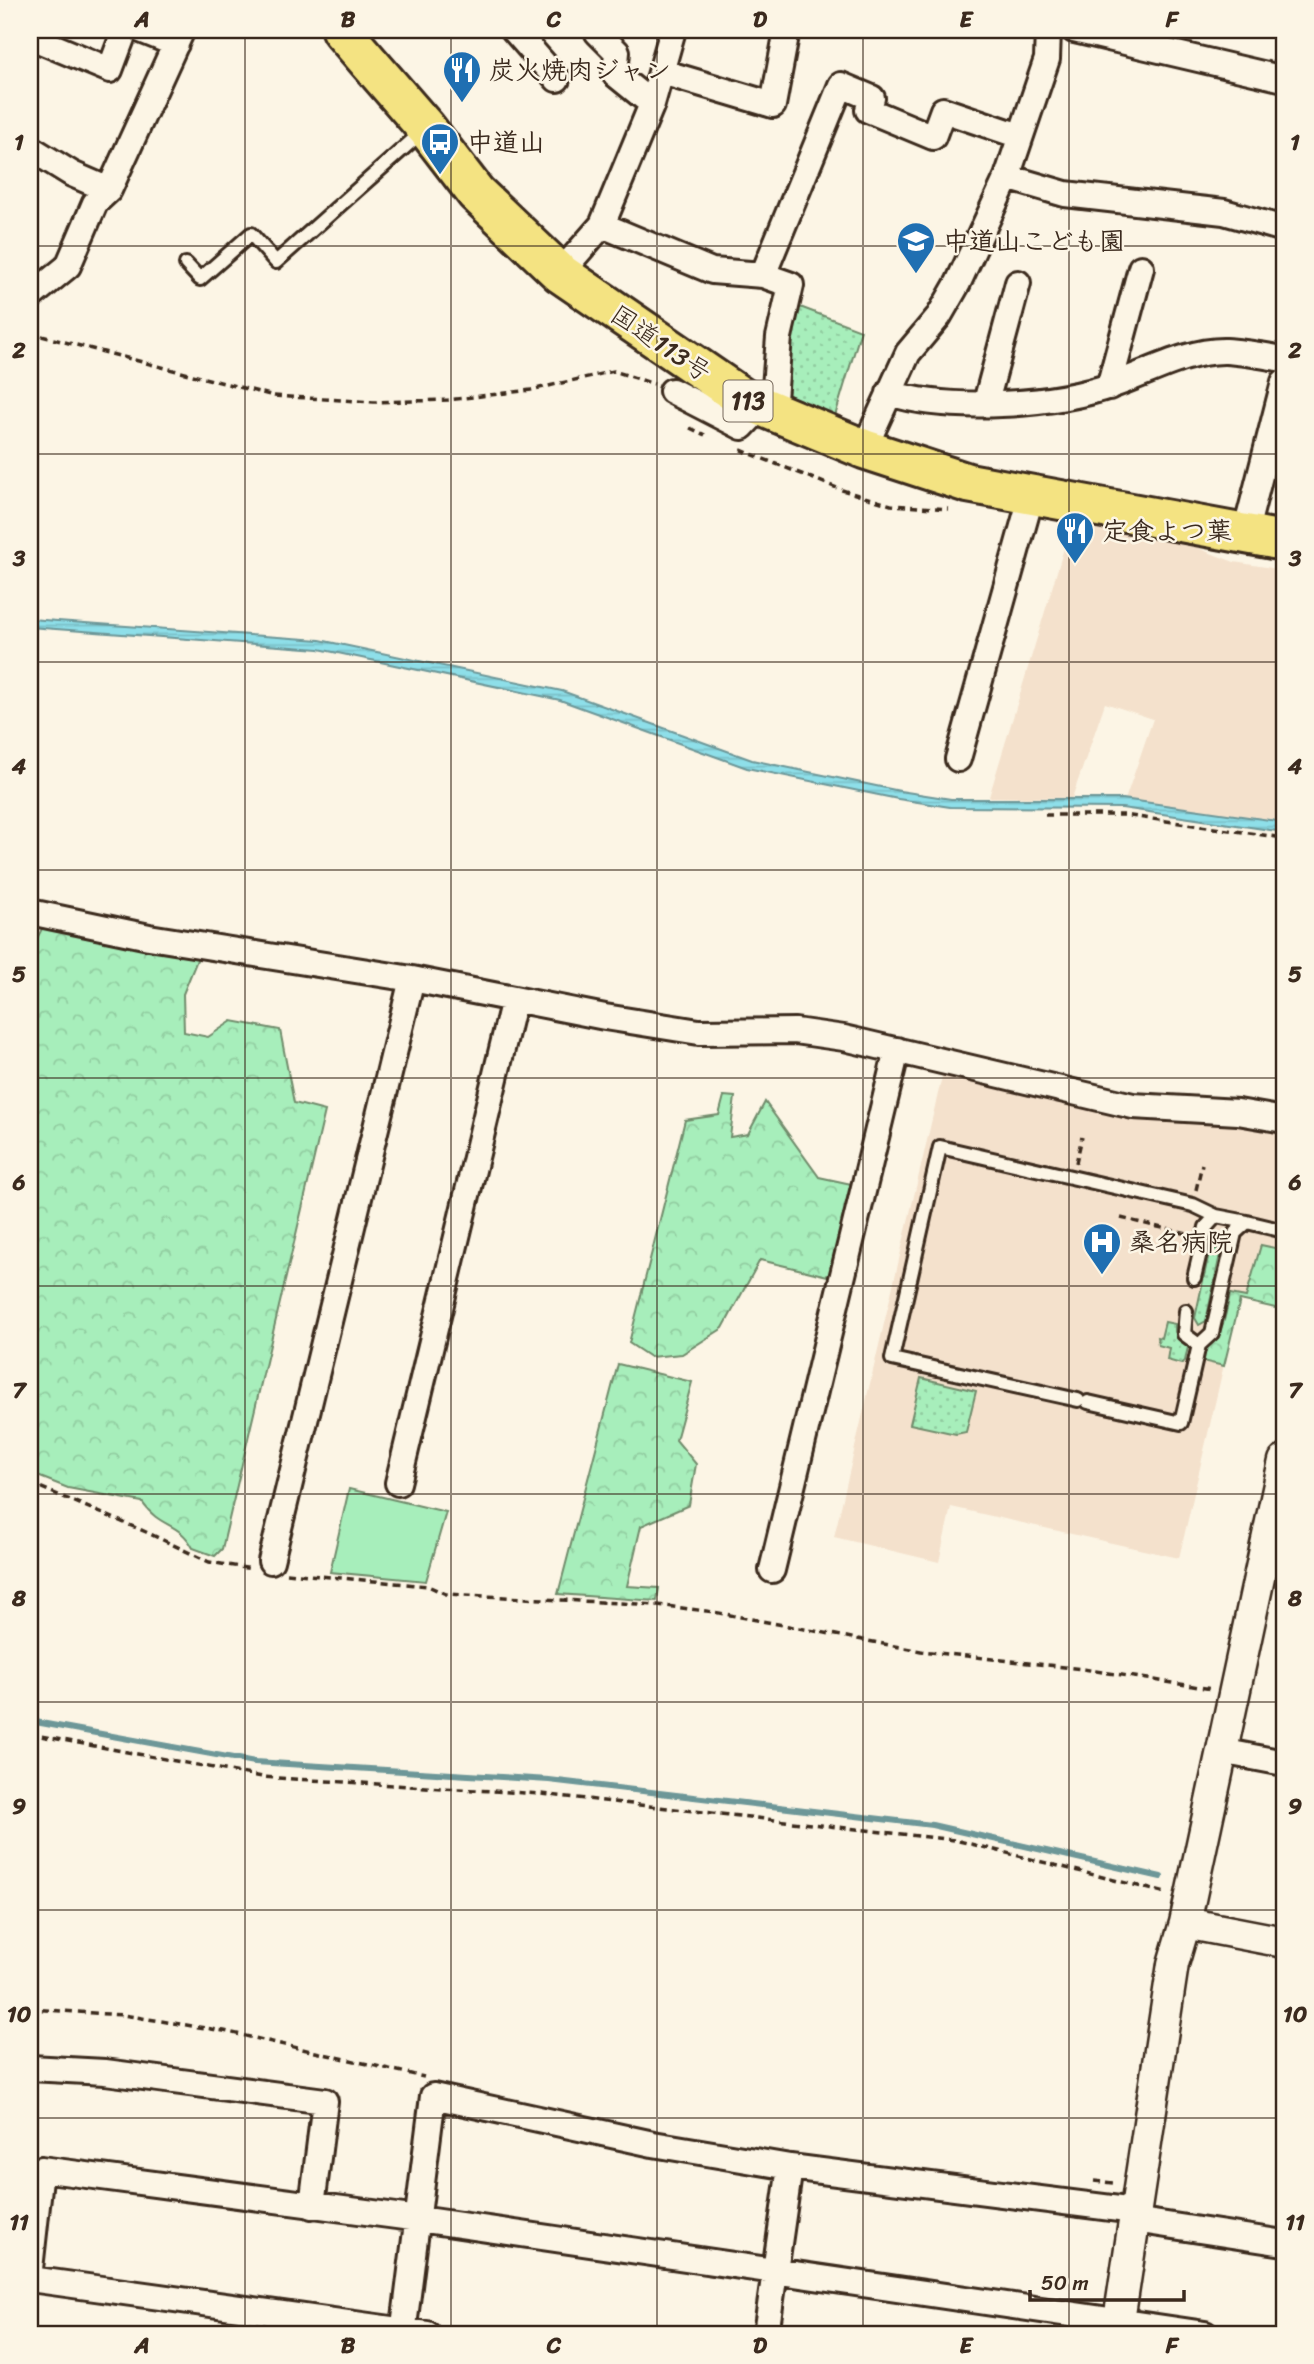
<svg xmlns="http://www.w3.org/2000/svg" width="1314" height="2364" viewBox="0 0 1314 2364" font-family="Sriracha,'Klee One',sans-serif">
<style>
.built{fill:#f4e1cc}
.grass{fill:url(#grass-dots);stroke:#718c6c;stroke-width:2}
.forest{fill:url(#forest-crowns);stroke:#718c6c;stroke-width:2}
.park{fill:#a7eebb;stroke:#718c6c;stroke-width:2}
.water{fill:url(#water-rules);stroke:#6d9798;stroke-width:2}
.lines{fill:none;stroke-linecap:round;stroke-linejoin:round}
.stream{stroke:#6d9798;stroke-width:6}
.service-casing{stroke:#3b2a1e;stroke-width:18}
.minor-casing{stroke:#3b2a1e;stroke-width:30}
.tertiary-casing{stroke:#3b2a1e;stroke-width:35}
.trunk-casing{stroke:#3b2a1e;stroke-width:44}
.path{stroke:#3b2a1e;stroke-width:3.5;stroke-dasharray:7 5;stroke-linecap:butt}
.service{stroke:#fcf5e5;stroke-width:12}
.minor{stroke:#fcf5e5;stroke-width:24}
.tertiary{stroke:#fcf5e5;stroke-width:30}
.trunk{stroke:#f4e382;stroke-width:38}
.grid{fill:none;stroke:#3b2a1e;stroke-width:2;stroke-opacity:0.55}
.labels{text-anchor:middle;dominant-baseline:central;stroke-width:5;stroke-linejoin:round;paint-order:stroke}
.shield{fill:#fcf5e5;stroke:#75675a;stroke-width:2}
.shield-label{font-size:24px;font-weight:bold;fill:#3b2a1e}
.poi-label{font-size:26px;font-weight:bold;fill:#3b2a1e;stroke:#fcf5e5;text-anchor:start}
.street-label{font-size:26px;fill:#3b2a1e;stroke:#fcf5e5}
.neatline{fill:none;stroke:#3b2a1e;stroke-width:2.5}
.grid-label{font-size:23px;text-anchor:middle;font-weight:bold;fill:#3b2a1e}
</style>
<defs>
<pattern id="grass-dots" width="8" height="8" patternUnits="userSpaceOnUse" patternTransform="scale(1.75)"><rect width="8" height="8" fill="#a7eebb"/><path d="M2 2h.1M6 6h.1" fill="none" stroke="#91cca0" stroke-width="1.8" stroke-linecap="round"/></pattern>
<pattern id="forest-crowns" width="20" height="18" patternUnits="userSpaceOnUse" patternTransform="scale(1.75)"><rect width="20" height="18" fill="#a7eebb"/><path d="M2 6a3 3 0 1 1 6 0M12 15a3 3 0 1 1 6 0" fill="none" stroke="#91cca0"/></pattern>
<pattern id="water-rules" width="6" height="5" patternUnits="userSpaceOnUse" patternTransform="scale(1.75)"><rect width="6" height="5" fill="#8edfe9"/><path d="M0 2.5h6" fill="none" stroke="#7bc0c7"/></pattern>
</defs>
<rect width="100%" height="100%" fill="#fcf5e5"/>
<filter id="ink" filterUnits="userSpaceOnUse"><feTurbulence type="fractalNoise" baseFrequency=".0143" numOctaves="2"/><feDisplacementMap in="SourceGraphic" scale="14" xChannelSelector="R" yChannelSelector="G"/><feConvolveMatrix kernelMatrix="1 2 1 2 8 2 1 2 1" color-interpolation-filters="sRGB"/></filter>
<g filter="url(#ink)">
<!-- built -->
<path class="built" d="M 1071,525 L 1199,545 L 1200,549 L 1234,562 L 1284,570 L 1284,823 L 1125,800 L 1153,719 L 1105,703 L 1072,798 L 989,797 Z
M 944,1068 L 1284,1126 L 1284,1310 L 1239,1300 L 1179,1558 L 951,1507 L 939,1562 L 834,1537 Z"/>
<!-- grass -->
<path class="grass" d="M 800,307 L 861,330 L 835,416 L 782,392 L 790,332 Z
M 1210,1248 L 1221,1250 L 1206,1321 L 1199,1325 L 1195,1318 Z
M 1165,1322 L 1175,1324 L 1175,1332 L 1188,1347 L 1185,1361 L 1181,1364 L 1167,1360 L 1169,1348 L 1158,1345 L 1157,1337 L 1161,1338 Z
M 921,1378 L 976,1391 L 966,1432 L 956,1434 L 910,1424 Z"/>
<!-- forest -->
<path class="forest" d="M 45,923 L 199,955 L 183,994 L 184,1032 L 208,1037 L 232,1021 L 280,1030 L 294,1103 L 325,1111 L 222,1549 L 215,1556 L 193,1548 C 179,1521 160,1529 142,1502 L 68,1488 L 30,1473 L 30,967 L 35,942 Z
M 724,1096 L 735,1097 L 730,1137 L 748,1134 L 765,1102 L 819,1177 L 856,1185 L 836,1278 L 760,1260 L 723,1328 L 682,1354 L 650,1357 L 629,1343 L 685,1120 L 719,1115 Z
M 1261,1245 L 1284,1250 L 1284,1310 L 1240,1300 L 1224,1366 L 1202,1361 L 1202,1349 C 1224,1337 1225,1316 1230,1294 L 1246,1297 Z
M 618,1364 L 692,1382 L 676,1440 L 696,1464 L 689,1505 L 641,1526 L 627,1586 L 659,1588 L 657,1601 L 558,1594 Z"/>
<!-- park -->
<path class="park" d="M 349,1489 L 446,1512 L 426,1581 L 330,1572 Z"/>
<!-- water -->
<path class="water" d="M 30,619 L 320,640 L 562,691 L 752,760 L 900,791 L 951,799 L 1123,799 L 1284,822 L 1284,832 L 1122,808 L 950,807 L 898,799 L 747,768 L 560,700 L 319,649 L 30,627 Z"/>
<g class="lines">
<!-- stream -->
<path class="stream" d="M 30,1721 L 255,1762 L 549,1780 L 932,1825 L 1161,1877"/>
<defs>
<path id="service" d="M 186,264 L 200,279 L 251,234 L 276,262 L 423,131
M 1194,1278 L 1206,1227 L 1216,1216
M 1186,1311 L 1184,1334 L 1199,1345
M 1078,1400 L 892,1359 L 940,1147 L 1193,1205 L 1216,1216 L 1247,1222
M 1088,1402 L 1181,1423 L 1199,1345 L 1212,1333 L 1235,1233 L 1247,1222 L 1284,1231"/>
<path id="minor" d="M 141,30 L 176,44
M 514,30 L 557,79
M 599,30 L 598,33 L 617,52 L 615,74 L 652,104
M 1074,30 L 1284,79
M 38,40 L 110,70 L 125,30
M 662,72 L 773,105 L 787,30
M 30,148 L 72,174 L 109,190 L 95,203 L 68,266 L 30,297
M 1007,177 L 1065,194 L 1224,212 L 1284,229
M 109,190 L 182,30
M 602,225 L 712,271 L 763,275
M 560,273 L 602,225 L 652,104 L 673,30
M 1109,387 L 1141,268
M 672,391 L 742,427 L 761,407
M 889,393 C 950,412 1052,406 1113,385 C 1148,373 1188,350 1226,351 C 1245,352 1265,356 1284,359
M 986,402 L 1018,283
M 773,412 L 779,337 L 791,285 L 763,275 L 841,85 L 872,98 L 868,110 L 933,137 L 943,110 L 1020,136
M 864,449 L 908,353 L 939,316 L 958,283 L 1007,177 L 1047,59 L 1048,30
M 1245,534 L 1284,382
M 958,759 L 1032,494
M 30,912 L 149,937 L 412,979 L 605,1017 L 699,1032 L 795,1031 L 844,1038 L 1133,1106 L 1238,1112 L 1284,1120
M 398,1483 L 514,999
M 271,1561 L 412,979
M 772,1570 L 897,1050
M 1221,1751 L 1284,1763
M 30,2068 L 105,2072 L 325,2101 L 312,2206
M 1134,2220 L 1284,2243
M 30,2269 L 41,2169 L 419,2219 L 1205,2334
M 30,2279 L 427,2334
M 403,2334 L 433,2096 L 653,2144 L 790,2167 L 1135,2211
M 766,2334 L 790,2167"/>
<path id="tertiary" d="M 1185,1923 L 1284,1942
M 1117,2334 L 1173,1964 L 1185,1923 L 1284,1461"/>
<path id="trunk" d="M 341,30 L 426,128 L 476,193 L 560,273 L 744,399 L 864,449 L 968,483 L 1284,541"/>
</defs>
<!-- service casing -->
<use href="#service" class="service-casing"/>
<!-- minor casing -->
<use href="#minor" class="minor-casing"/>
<!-- tertiary casing -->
<use href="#tertiary" class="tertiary-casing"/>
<!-- trunk casing -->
<use href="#trunk" class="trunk-casing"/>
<!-- path -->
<path class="path" d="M 30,333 L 274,396 L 374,402 L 448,400 L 531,390 L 614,371 L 654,384
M 690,428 L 705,435
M 741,450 L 842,490 L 891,505 L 948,509
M 1045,815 L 1124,815 L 1284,838
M 1076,1163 L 1082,1137
M 1196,1190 L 1202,1164
M 1121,1218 L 1187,1234
M 30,1483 L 146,1532 L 209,1562 L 252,1569
M 287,1573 L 428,1586 L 446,1594 L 658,1605 L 714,1612 L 921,1651 L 1083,1669 L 1212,1689
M 30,1734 L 262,1777 L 541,1794 L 955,1840 L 1166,1893
M 30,2009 L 123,2015 L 224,2031 L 424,2077
M 1094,2181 L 1114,2183"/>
<!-- service -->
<use href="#service" class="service"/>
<!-- minor -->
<use href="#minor" class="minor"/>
<!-- tertiary -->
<use href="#tertiary" class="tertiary"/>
<!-- trunk -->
<use href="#trunk" class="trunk"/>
</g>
</g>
<!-- grid -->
<path class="grid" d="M 245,30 L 245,2334M 451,30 L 451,2334M 657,30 L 657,2334M 863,30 L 863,2334M 1069,30 L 1069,2334M 30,246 L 1284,246M 30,454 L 1284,454M 30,662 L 1284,662M 30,870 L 1284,870M 30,1078 L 1284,1078M 30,1286 L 1284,1286M 30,1494 L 1284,1494M 30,1702 L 1284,1702M 30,1910 L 1284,1910M 30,2118 L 1284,2118"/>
<!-- icons -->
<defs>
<symbol id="restaurant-pin" viewBox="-11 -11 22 30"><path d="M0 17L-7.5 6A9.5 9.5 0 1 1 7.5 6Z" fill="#1f6fb2" stroke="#fcf5e5"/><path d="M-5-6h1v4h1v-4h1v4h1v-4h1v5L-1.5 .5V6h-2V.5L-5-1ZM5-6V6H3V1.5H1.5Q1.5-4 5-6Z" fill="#fff"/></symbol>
<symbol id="bus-pin" viewBox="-11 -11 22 30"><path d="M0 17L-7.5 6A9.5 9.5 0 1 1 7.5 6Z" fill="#1f6fb2" stroke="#fcf5e5"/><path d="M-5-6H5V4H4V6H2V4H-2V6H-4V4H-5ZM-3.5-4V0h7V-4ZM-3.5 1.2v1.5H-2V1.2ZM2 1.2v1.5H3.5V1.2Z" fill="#fff"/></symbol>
<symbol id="school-pin" viewBox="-11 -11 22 30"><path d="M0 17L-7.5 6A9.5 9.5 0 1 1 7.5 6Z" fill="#1f6fb2" stroke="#fcf5e5"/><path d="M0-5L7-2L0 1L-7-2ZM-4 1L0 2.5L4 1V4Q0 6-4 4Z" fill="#fff"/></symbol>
<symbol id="hospital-pin" viewBox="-11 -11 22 30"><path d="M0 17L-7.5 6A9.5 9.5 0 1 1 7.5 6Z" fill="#1f6fb2" stroke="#fcf5e5"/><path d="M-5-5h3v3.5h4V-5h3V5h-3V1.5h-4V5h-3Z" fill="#fff"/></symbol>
</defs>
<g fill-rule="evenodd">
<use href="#restaurant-pin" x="440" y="48" width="44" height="60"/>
<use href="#bus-pin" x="418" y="120" width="44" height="60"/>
<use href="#school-pin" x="894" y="219" width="44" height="60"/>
<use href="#restaurant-pin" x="1053" y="509" width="44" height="60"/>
<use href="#hospital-pin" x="1080" y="1220" width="44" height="60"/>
</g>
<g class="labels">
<!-- shield labels -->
<rect class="shield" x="723.5" y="380.5" width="49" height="41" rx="5"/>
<g class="shield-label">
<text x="748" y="401">113</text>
</g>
<!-- poi labels -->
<g class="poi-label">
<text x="489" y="70">炭火焼肉ジャン</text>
<text x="467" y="142">中道山</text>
<text x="943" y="241">中道山こども園</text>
<text x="1102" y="531">定食よつ葉</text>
<text x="1129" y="1242">桑名病院</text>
</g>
<!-- street labels -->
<g class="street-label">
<text transform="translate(661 343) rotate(34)">国道113号</text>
</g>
</g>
<!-- margin -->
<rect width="1314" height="2364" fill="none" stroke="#fcf5e5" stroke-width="77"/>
<!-- scale -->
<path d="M1030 2290v10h154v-10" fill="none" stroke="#3b2a1e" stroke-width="3.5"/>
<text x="1041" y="2290" font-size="21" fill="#3b2a1e" stroke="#fcf5e5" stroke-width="5" paint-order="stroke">50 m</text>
<rect x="38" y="38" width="1238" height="2288" class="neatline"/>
<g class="grid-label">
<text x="142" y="27">A</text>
<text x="348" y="27">B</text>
<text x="554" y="27">C</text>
<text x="760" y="27">D</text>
<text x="966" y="27">E</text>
<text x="1172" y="27">F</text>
<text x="19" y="150">1</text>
<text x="1295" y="150">1</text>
<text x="19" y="358">2</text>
<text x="1295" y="358">2</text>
<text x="19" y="566">3</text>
<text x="1295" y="566">3</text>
<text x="19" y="774">4</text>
<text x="1295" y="774">4</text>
<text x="19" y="982">5</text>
<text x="1295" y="982">5</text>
<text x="19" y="1190">6</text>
<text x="1295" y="1190">6</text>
<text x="19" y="1398">7</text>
<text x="1295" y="1398">7</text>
<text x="19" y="1606">8</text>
<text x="1295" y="1606">8</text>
<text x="19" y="1814">9</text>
<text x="1295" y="1814">9</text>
<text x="19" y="2022">10</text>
<text x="1295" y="2022">10</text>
<text x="19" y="2230">11</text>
<text x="1295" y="2230">11</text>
<text x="142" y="2353">A</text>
<text x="348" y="2353">B</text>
<text x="554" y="2353">C</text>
<text x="760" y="2353">D</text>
<text x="966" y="2353">E</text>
<text x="1172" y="2353">F</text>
</g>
</svg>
